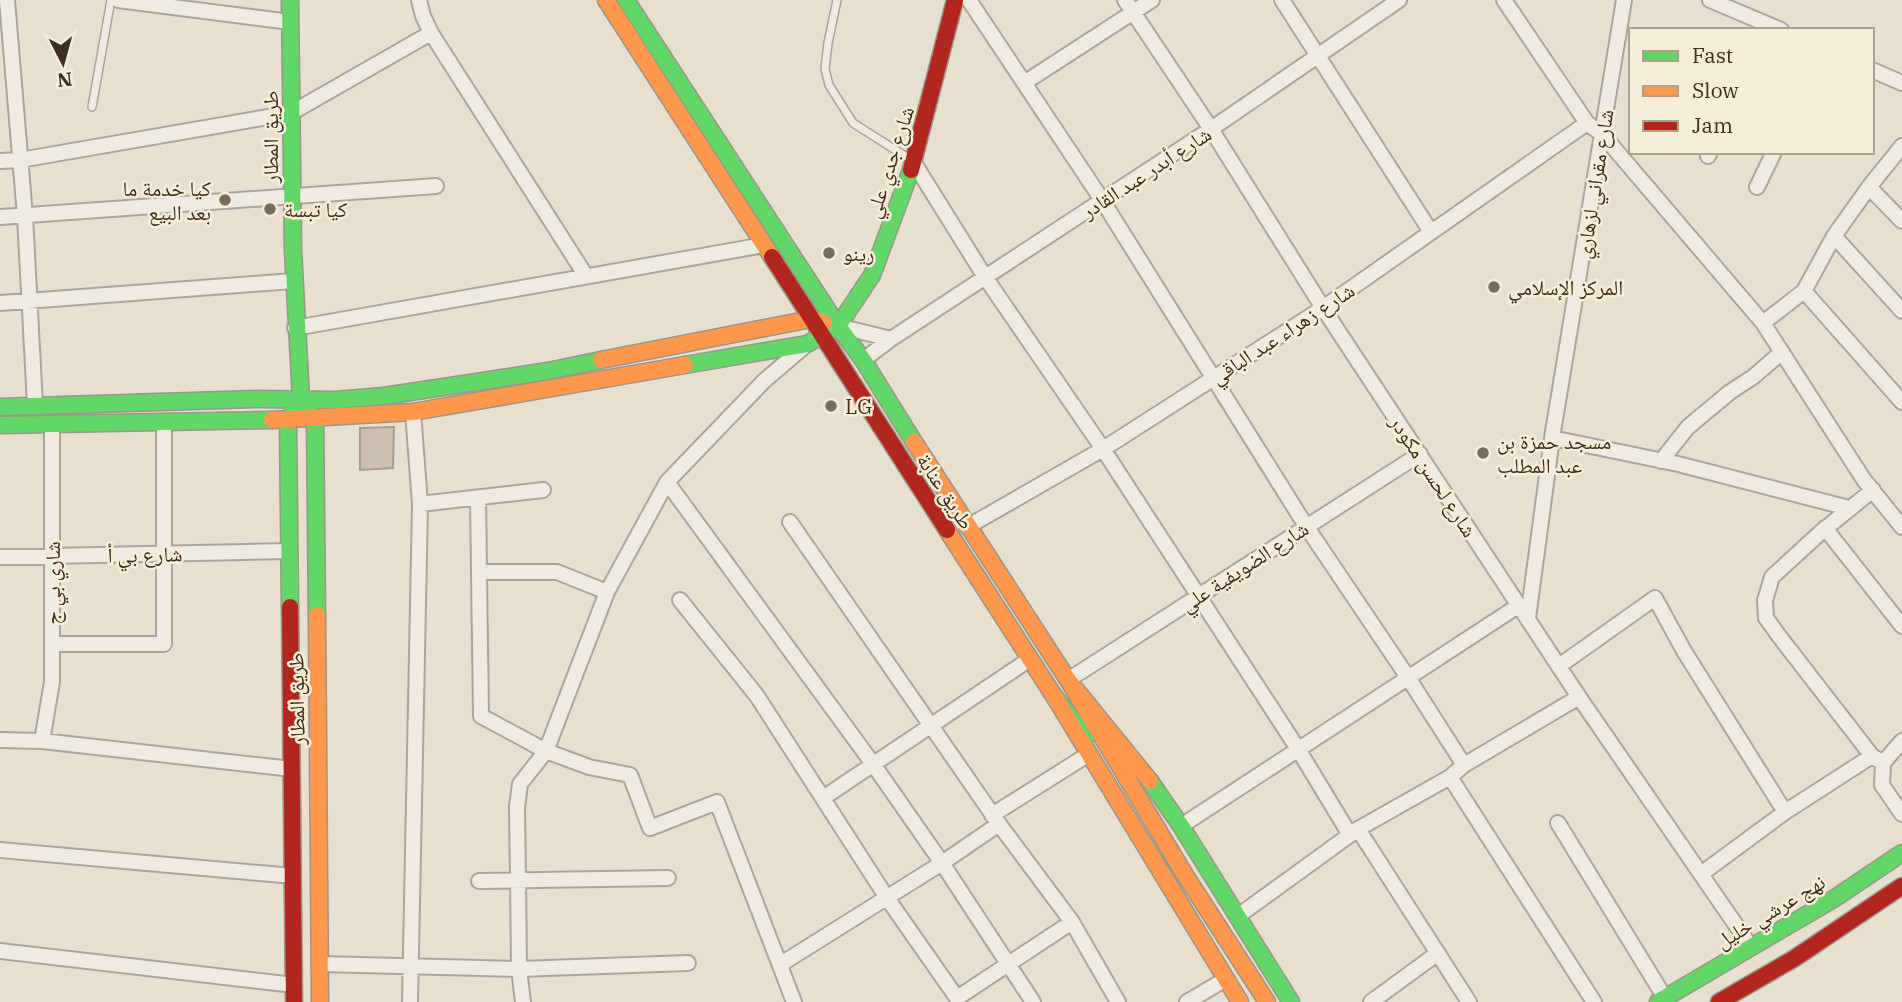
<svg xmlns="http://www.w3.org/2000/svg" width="1902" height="1002" viewBox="0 0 1902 1002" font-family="'IBM Plex Serif','Noto Naskh Arabic',serif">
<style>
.building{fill:#cbbfb2;stroke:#a89c90;stroke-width:2}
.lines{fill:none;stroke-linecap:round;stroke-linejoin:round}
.lane-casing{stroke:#ada599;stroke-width:10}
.street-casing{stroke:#ada599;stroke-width:18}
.fast-casing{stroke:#9c958a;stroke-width:19}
.slow-casing{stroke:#9c958a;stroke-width:19}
.jam-casing{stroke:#9c958a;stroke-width:19}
.lane{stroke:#efebe3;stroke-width:7}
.street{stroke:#efebe3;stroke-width:14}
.fast{stroke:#63d668;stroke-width:16}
.slow{stroke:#ff974d;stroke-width:16}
.jam{stroke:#b3261e;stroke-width:16}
.poi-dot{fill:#786c5e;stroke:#f7eed8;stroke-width:2.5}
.labels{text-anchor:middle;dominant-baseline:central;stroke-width:5;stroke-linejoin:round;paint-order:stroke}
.street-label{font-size:21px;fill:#3d2e20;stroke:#f7eed8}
.poi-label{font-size:21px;fill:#3d2e20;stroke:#f7eed8;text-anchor:start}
</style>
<rect width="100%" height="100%" fill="#e7e0d1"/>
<!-- building -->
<path class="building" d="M 394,427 L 393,468 L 360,470 L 360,428 Z"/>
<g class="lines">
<defs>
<path id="lane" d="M 837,0 L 828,43 L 825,69 L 829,85 L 853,123 L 913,161
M 92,107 L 111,0"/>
<path id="street" d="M 7,0 L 25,216 L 35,405
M 118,0 L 290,22
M 419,0 L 423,16 L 431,33 L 586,276
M 969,0 L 1102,200 L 1306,526 L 1407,676 L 1464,765
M 1125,0 L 1211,129 L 1323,308 L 1579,697 L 1751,947
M 1282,0 L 1431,232
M 1504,0 L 1587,123 L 1602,134 L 1763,323 L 1864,480 L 1902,527
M 1710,0 L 1781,30
M 1872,70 L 1902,83
M 1024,83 L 1152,0
M 1708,156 L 1710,152
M 0,161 L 20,160 L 291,113 L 431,33
M 914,163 L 985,277 L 1103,449 L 1298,749 L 1350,835
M 1757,187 L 1774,152
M 1869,187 L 1902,221
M 0,217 L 436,186
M 1834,236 L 1902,311
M 1804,291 L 1902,402
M 0,303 L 293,281
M 1763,323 L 1804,291 L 1834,236 L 1869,187 L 1902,146
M 838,326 L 891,339 L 863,360
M 295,328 L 764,245
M 891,339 L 1211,129 L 1399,0
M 1552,438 L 1678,464 L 1849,508
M 1661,461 L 1688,427 L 1730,392 L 1753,377 L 1782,352
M 667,482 L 873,764 L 942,863 L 1033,1002
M 1873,490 L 1821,532 L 1772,577 L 1765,600 L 1766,618 L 1779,636 L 1872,756 L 1883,763
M 478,499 L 481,716 L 546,751 L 589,767 L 630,775 L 650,828 L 717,802 L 794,1002
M 420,504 L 543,490
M 790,522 L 999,824 L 1072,922 L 1118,1002
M 967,527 L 1103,449 L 1323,308 L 1587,123
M 1825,528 L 1902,626
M 0,557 L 290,551
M 479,572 L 557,572 L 607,592
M 680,600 L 757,696 L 887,898 L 957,998 L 1072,922
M 1528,618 L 1552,438 L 1624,0
M 52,644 L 164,644 L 164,422
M 1559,666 L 1655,598 L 1684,651 L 1785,812
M 1068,680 L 1420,454
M 0,740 L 42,741 L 292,769
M 42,741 L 52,682 L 52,424
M 1902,741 L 1883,763 L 1882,785 L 1902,814
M 1450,777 L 1594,1002
M 823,798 L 1030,659
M 992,815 L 1089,754
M 1558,823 L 1665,998
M 1181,826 L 1518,606
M 1358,829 L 1469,1002
M 0,850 L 293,876
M 1701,874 L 1785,812 L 1872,756
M 479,881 L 668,878
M 1238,916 L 1358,829 L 1450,777 L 1464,765 L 1579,697
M 0,951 L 294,985
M 320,964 L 519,969 L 688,963
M 781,964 L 942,863 L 999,824
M 410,1002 L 420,504 L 413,412
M 523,1002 L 519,969 L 518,881 L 517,807 L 520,784 L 546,751 L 607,592 L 667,482 L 764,381 L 806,345
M 1187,1002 L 1226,979
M 1371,1002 L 1438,953"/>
<path id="fast" d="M 290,0 L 293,250 L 301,399
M 626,0 L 838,326 L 863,360 L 914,442
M 685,365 L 807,344 L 838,326 L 872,275 L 911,170
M 0,407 L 256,399 L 336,400 L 384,396 L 548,371 L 601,360
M 0,425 L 272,420
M 290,607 L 288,420 L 301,399 L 315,418 L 317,615
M 1054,696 L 1086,737
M 1150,781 L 1181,826 L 1291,1002
M 1658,1002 L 1835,898 L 1902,853"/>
<path id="slow" d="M 606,0 L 772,257
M 601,360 L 811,319 L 824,323
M 272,420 L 413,412 L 685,365
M 914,442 L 1068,680 L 1150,781
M 947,530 L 1054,696 L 1240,1002
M 317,615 L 320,1002
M 1068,680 L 1185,875 L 1267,1002"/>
<path id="jam" d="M 911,170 L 955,0
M 772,257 L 947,530
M 290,607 L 294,1002
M 1719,1002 L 1795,958 L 1902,886"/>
</defs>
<!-- lane casing -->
<use href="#lane" class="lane-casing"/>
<!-- street casing -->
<use href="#street" class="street-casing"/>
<!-- fast casing -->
<use href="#fast" class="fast-casing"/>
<!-- slow casing -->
<use href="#slow" class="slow-casing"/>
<!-- jam casing -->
<use href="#jam" class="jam-casing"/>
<!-- lane -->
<use href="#lane" class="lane"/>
<!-- street -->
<use href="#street" class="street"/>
<!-- fast -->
<use href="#fast" class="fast"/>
<!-- slow -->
<use href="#slow" class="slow"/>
<!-- jam -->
<use href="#jam" class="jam"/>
</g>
<!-- markers -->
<g class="poi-dot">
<circle cx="225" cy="200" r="7"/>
<circle cx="270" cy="209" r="7"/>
<circle cx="829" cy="253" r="7"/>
<circle cx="1494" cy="287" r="7"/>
<circle cx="831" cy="406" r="7"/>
<circle cx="1483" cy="453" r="7"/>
</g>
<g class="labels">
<!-- street labels -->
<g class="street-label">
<text transform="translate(270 137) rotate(-90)">طريق المطار</text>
<text transform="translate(889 162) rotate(-72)">شارع جدي علي</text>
<text transform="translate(1146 172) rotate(-33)">شارع أبدر عبد القادر</text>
<text transform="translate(1594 184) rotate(-81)">شارع مقراني لزهاري</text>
<text transform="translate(1282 333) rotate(-33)">شارع زهراء عبد الباقي</text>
<text transform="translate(1434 476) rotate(57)">شارع لحسن مكودر</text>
<text transform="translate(946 491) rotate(57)">طريق عنابة</text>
<text transform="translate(145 554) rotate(-1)">شارع بي أ</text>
<text transform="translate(1244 566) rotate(-33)">شارع الضويفية علي</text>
<text transform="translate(52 583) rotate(-90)">شاري بي ج</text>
<text transform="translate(296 699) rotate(-91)">طريق المطار</text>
<text transform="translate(1770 911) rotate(-31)">نهج عرشي خليل</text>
</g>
<!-- poi labels -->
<g class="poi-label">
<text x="211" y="188" text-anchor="end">كيا خدمة ما<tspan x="211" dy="24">بعد البيع</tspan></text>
<text x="284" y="209">كيا تبسة</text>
<text x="843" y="253">رينو</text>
<text x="1508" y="287">المركز الإسلامي</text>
<text x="845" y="406">LG</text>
<text x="1497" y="441">مسجد حمزة بن<tspan x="1497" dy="24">عبد المطلب</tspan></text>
</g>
</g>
<!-- legend -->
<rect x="1629" y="28" width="245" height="126" fill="#f7eed8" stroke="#ada18e" stroke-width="2"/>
<rect x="1643" y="51" width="35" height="10" fill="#63d668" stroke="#ada18e" stroke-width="2"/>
<text x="1692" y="63" font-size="21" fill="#3d2e20">Fast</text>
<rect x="1643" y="86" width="35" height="10" fill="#ff974d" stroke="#ada18e" stroke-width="2"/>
<text x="1692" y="98" font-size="21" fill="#3d2e20">Slow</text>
<rect x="1643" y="121" width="35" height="10" fill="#b3261e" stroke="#ada18e" stroke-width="2"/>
<text x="1692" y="133" font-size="21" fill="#3d2e20">Jam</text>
<!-- north arrow -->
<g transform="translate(63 63) rotate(174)" stroke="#f7eed8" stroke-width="5" paint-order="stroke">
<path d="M0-5L12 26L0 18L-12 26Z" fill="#3d2e20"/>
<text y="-10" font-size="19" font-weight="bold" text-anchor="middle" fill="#3d2e20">N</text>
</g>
</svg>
